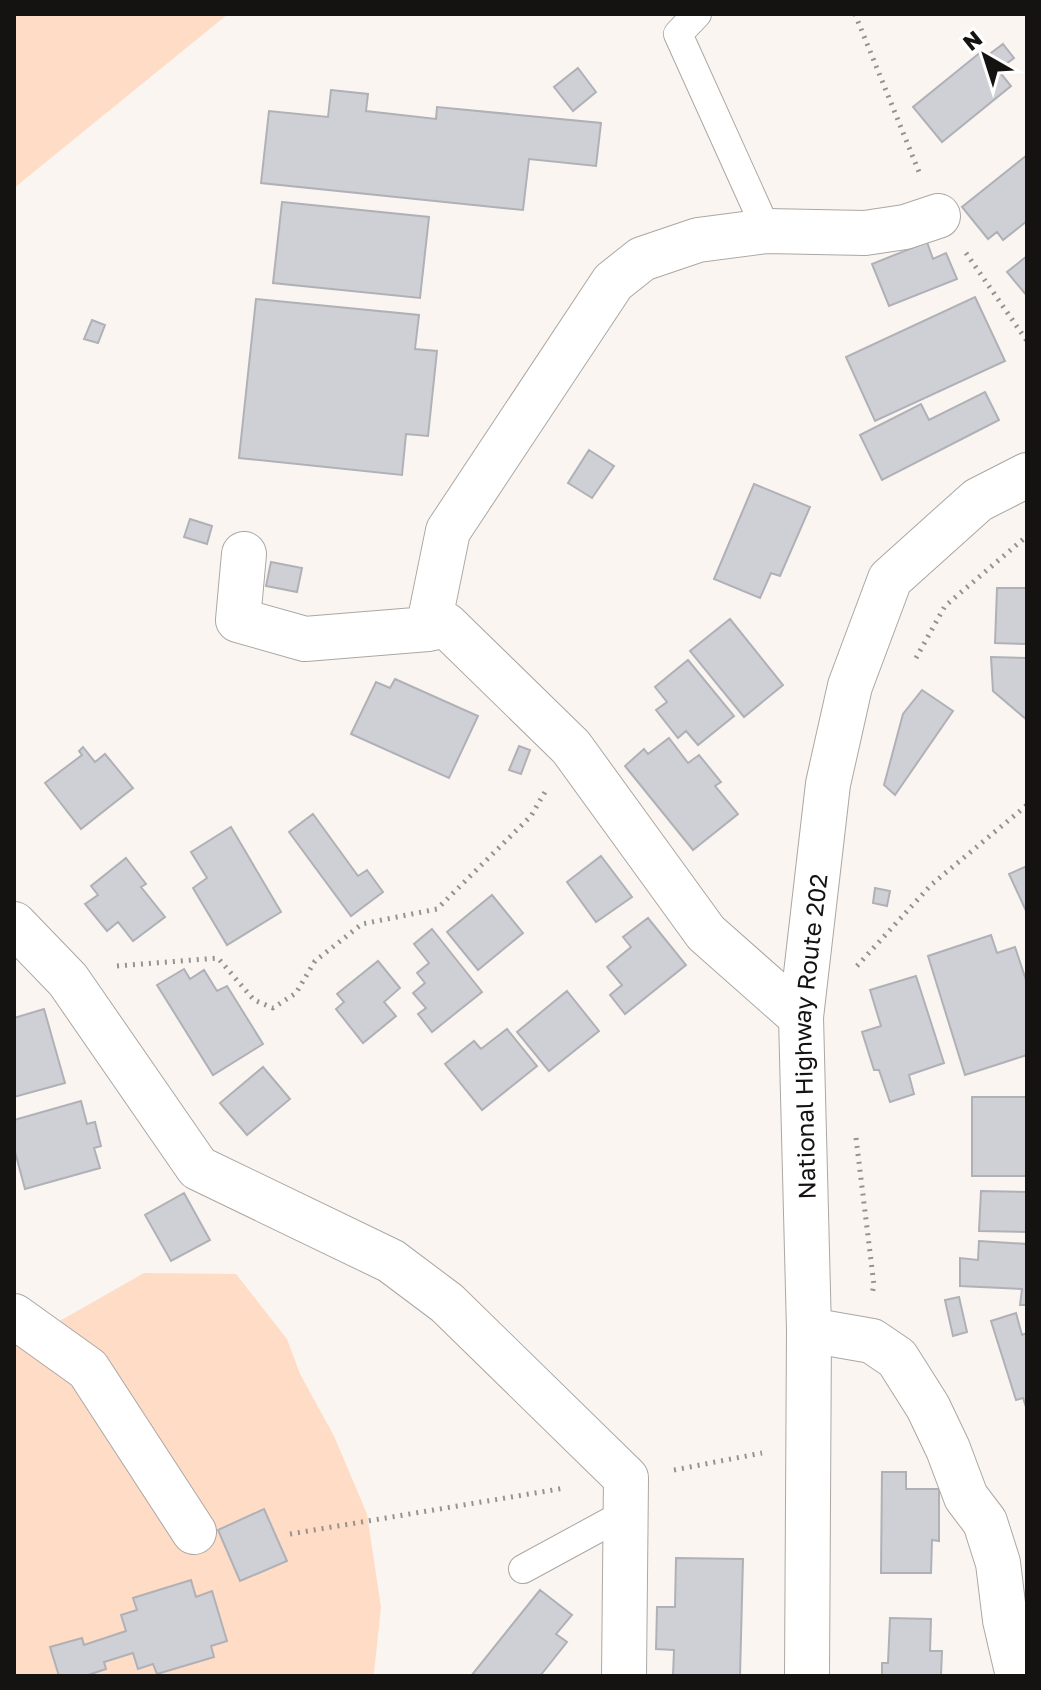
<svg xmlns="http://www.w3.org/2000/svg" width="1041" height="1690" viewBox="0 0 1041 1690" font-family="'Golos Text',sans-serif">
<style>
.green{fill:#fedcc5}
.building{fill:#cfd0d5;stroke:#b0b1b7;stroke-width:2}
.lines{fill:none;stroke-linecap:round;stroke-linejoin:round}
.service-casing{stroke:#aca7a3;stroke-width:30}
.minor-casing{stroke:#aca7a3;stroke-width:46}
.trunk-casing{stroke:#aca7a3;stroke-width:46}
.path{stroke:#96928f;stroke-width:5;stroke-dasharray:2 6;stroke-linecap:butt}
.service{stroke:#fff;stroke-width:28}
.minor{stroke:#fff;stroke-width:44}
.trunk{stroke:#fff;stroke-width:44}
.labels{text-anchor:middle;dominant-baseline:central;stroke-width:6;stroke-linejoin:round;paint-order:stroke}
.street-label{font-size:24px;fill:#151312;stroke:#fff}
</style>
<rect width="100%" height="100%" fill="#faf5f1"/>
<!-- green -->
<path class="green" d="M 14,14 L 228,14 L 14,188 Z
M 144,1273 L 236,1274 L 287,1339 L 300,1374 L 334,1436 L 367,1514 L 381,1607 L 374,1673 L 371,1676 L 14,1676 L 14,1347 Z"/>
<!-- building -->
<path class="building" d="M 1003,44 L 1014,58 L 998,70 L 1011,86 L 942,142 L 913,107 L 982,51 L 987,56 Z
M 578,68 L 596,92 L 573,111 L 554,87 Z
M 331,90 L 368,94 L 366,111 L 436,119 L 437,107 L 601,123 L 596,166 L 529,159 L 523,210 L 261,183 L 269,111 L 328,117 Z
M 1027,155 L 1027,221 L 1003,240 L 997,232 L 988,239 L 962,207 Z
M 282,202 L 429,217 L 420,298 L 273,283 Z
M 927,242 L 933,259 L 946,253 L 957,279 L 889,306 L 872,264 Z
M 1027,256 L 1027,296 L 1007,272 Z
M 975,297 L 1005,361 L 875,421 L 846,357 Z
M 256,299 L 419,315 L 415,349 L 437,351 L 428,436 L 406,434 L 402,475 L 239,458 Z
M 92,320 L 105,325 L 98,343 L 84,339 Z
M 985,392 L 999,420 L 882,480 L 860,435 L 921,404 L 929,420 Z
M 589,450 L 614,466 L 592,498 L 568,483 Z
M 754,484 L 810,507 L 780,576 L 771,573 L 760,598 L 714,579 Z
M 190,519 L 212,526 L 207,544 L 184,537 Z
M 271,562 L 302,568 L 297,592 L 266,586 Z
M 997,588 L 1027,588 L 1027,644 L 995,643 Z
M 730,619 L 783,685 L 744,717 L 690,651 Z
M 991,657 L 1027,658 L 1027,720 L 993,691 Z
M 688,660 L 734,716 L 698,745 L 686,731 L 678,738 L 656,710 L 667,702 L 655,687 Z
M 395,679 L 478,716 L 449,778 L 351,734 L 376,682 L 390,688 Z
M 922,690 L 953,711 L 895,795 L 884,785 L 903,714 Z
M 669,738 L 688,763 L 699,755 L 721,782 L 715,786 L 738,814 L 693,850 L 625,766 L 644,749 L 648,754 Z
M 519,746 L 530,750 L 521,774 L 509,770 Z
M 83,747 L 95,762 L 105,754 L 133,788 L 81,829 L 45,783 L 82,755 L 79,751 Z
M 313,814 L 358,876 L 367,870 L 383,892 L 351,916 L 289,832 Z
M 231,827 L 281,912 L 227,945 L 193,888 L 207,878 L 191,852 Z
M 601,856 L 632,897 L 596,922 L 567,882 Z
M 126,858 L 146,884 L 141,887 L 165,917 L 133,941 L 118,922 L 107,931 L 85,904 L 98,895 L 91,886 Z
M 1027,866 L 1027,913 L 1009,874 Z
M 875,888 L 890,891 L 887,906 L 873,903 Z
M 492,895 L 523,933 L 478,970 L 447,932 Z
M 648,918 L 686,965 L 625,1014 L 610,995 L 622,985 L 607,967 L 631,947 L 623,937 Z
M 432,929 L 482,992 L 432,1032 L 418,1014 L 426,1008 L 413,993 L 425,983 L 417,973 L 429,963 L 414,944 Z
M 991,935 L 997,953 L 1015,947 L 1027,983 L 1027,1055 L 965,1075 L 928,956 Z
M 378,961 L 400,988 L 384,1002 L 396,1016 L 363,1043 L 336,1009 L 344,1002 L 337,994 Z
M 184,969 L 190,979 L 204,970 L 217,991 L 227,986 L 263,1044 L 213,1075 L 157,985 Z
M 916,976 L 944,1063 L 909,1075 L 914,1094 L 890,1102 L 879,1070 L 874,1070 L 862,1032 L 881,1026 L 870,990 Z
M 567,991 L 599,1031 L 549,1071 L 517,1032 Z
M 44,1009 L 65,1083 L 14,1097 L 14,1018 Z
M 507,1029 L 537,1066 L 482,1110 L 445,1064 L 474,1041 L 481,1049 Z
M 263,1067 L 290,1099 L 247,1135 L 220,1103 Z
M 972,1097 L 1027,1097 L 1027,1176 L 972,1176 Z
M 81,1101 L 87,1124 L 95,1122 L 101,1146 L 94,1148 L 100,1168 L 25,1189 L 14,1148 L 14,1120 Z
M 981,1191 L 1027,1192 L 1027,1232 L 979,1231 Z
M 184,1193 L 210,1240 L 171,1261 L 145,1215 Z
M 979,1241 L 1027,1244 L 1027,1305 L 1020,1305 L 1022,1289 L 960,1286 L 960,1258 L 978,1260 Z
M 959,1297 L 967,1332 L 953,1336 L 945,1300 Z
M 1016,1313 L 1022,1335 L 1027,1333 L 1027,1410 L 1023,1398 L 1016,1400 L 991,1321 Z
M 882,1472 L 906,1472 L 906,1489 L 939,1489 L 939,1541 L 932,1540 L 931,1573 L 881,1573 Z
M 264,1509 L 287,1561 L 240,1581 L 218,1530 Z
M 676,1558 L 743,1559 L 740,1676 L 673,1676 L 674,1650 L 656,1649 L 657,1607 L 675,1607 Z
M 191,1580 L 196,1597 L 212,1591 L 227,1641 L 211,1646 L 214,1657 L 157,1674 L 153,1664 L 138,1669 L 133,1653 L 104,1662 L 106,1669 L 85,1676 L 59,1676 L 50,1647 L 82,1638 L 84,1645 L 126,1631 L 121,1615 L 137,1610 L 133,1598 Z
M 540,1590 L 572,1615 L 556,1634 L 567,1642 L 540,1676 L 471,1676 Z
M 890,1618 L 931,1619 L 930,1651 L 942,1651 L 941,1676 L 882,1676 L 882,1663 L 888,1663 Z"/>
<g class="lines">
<defs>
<path id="service" d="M 697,14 L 678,34 L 767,231
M 523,1569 L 626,1513"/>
<path id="minor" d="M 244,554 L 238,620 L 305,639 L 428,629
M 14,924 L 68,980 L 198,1168 L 391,1261 L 447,1303 L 626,1478 L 624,1676
M 801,1017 L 706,933 L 571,747 L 446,625 L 428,629 L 448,531 L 613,282 L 642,259 L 698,240 L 767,231 L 865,233 L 905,227 L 938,216
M 14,1316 L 88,1369 L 194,1532
M 809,1330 L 872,1341 L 897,1358 L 928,1407 L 948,1449 L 966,1497 L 985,1522 L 998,1563 L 1005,1620 L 1018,1676"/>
<g id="trunk">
<path id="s1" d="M 807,1676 L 809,1330 L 801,1017 L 828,784 L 850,686 L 890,579 L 978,500 L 1027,475"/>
</g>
</defs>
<!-- service casing -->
<use href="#service" class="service-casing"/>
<!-- minor casing -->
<use href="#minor" class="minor-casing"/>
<!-- trunk casing -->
<use href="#trunk" class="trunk-casing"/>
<!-- path -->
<path class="path" d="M 855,14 L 919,172
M 966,253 L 1027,341
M 916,658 L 945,606 L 1027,536
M 117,966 L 218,958 L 254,1000 L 273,1008 L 296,993 L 315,961 L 362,924 L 437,909 L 531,816 L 545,792
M 857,966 L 931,885 L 1027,805
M 856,1138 L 874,1285 L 872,1294
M 674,1470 L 762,1453
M 290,1534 L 565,1488"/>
<!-- service -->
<use href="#service" class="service"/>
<!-- minor -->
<use href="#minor" class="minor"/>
<!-- trunk -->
<use href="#trunk" class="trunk"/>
</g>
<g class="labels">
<!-- street labels -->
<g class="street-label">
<text stroke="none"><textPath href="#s1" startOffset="640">National Highway Route 202</textPath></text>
</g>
</g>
<!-- border -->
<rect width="1041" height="1690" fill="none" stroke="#151312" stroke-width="32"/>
<!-- north arrow -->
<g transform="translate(985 56) rotate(321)" stroke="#ffffff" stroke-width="6" paint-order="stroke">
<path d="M0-6L14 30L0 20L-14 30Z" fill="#151312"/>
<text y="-12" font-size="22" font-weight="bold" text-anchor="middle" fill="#151312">N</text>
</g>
</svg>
